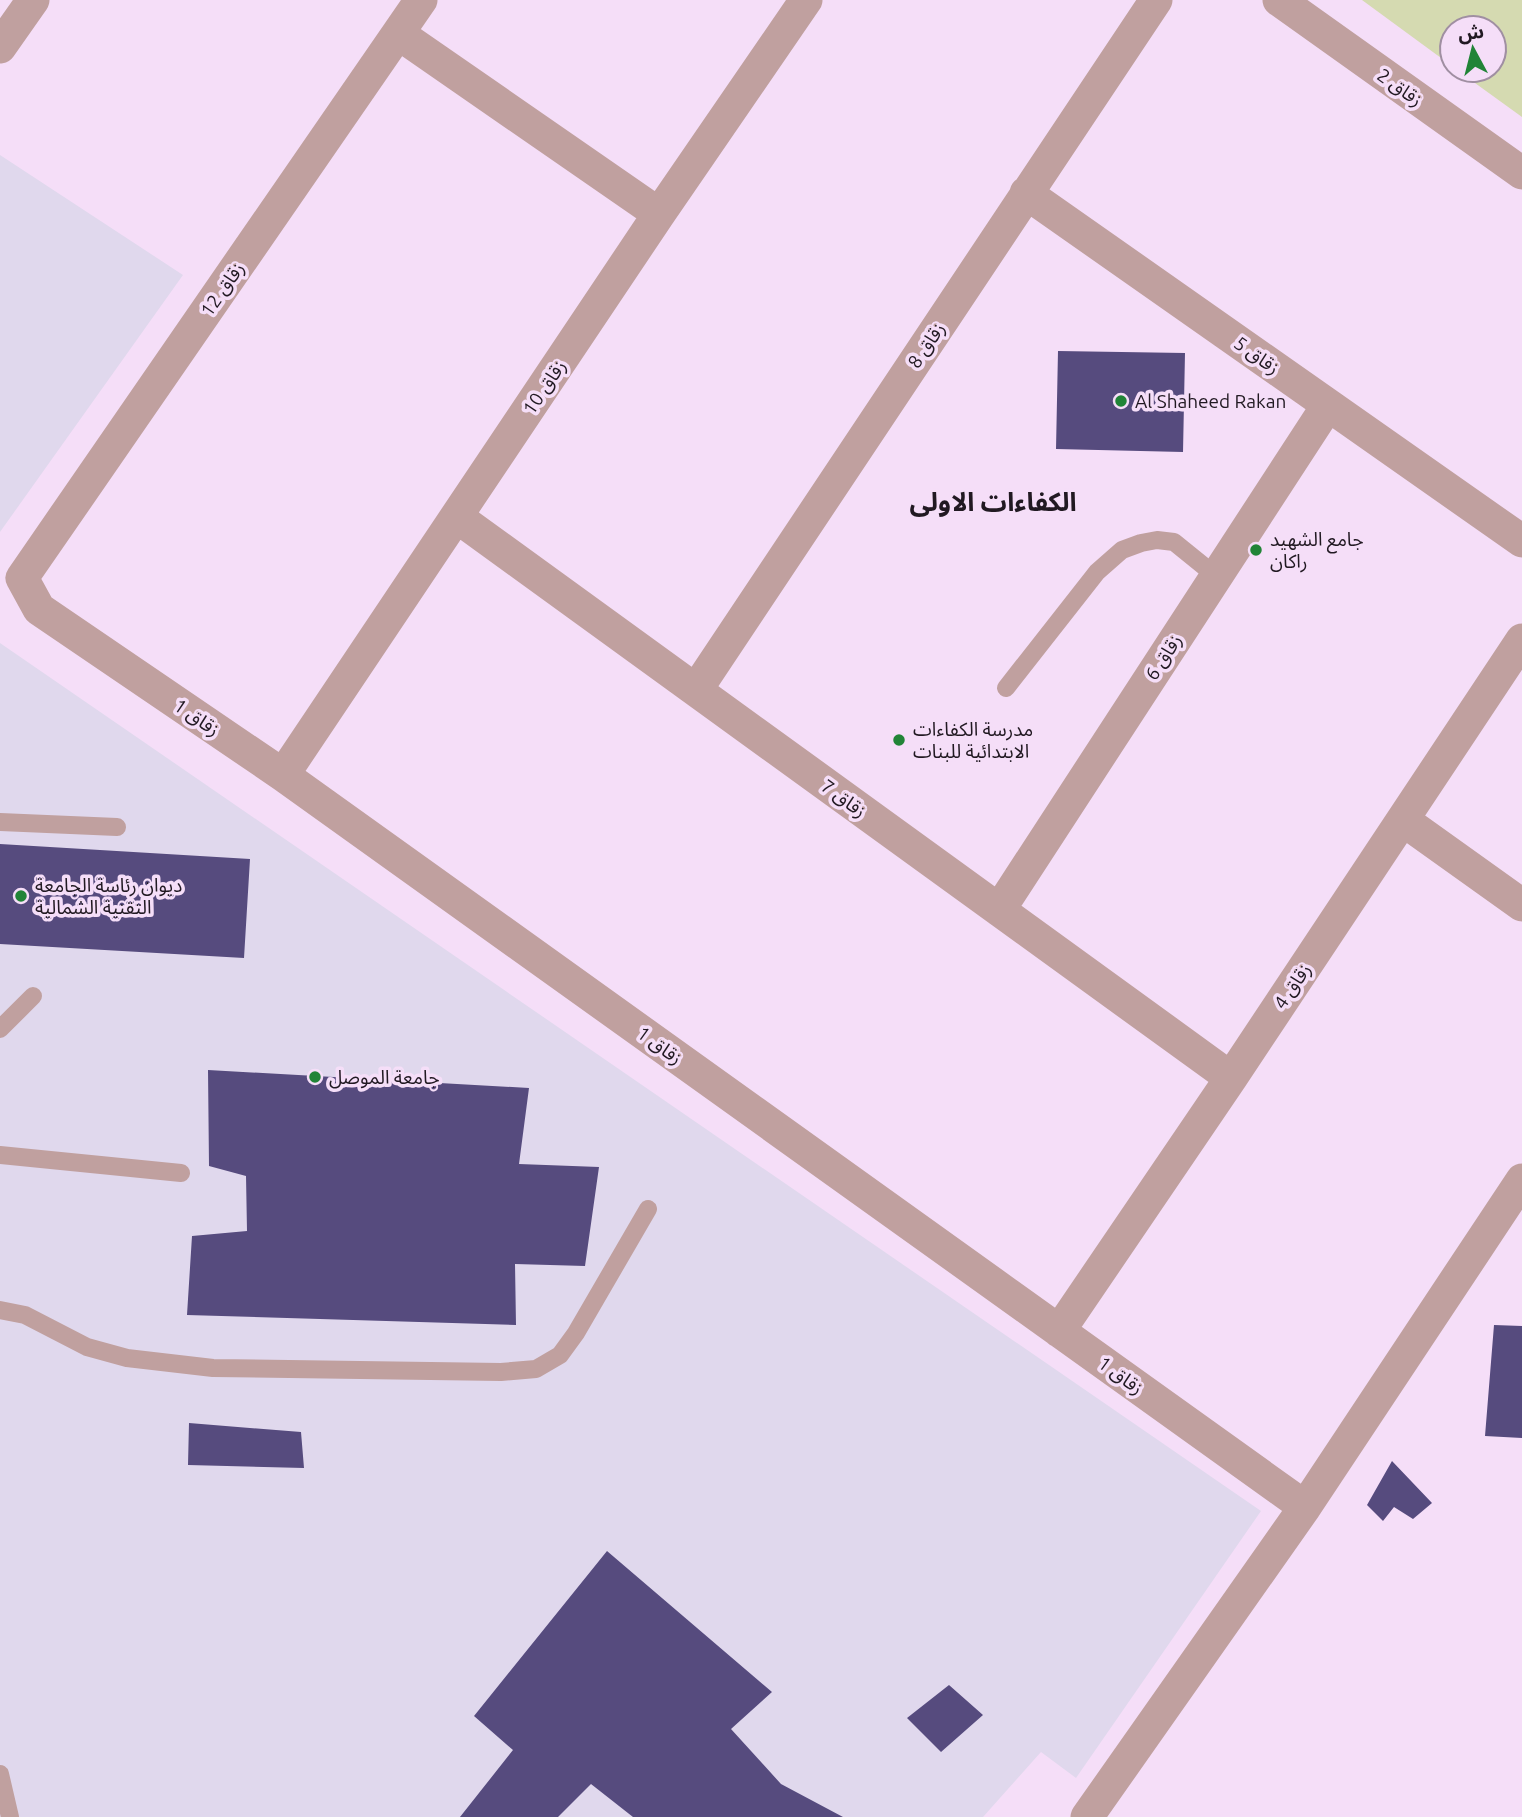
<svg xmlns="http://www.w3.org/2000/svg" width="1522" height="1817" viewBox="0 0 1522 1817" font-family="Ubuntu,'Noto Sans Arabic',sans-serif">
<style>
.education{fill:#e0d8ed}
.green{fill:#d5dab1}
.building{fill:#564b7e}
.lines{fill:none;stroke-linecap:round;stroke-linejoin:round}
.service{stroke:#c0a09f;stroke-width:18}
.minor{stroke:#c0a09f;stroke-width:33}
.poi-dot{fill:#218437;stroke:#f5def8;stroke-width:2.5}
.labels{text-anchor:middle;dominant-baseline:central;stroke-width:7;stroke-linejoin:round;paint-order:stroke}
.street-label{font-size:19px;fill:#211922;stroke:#f5def8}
.poi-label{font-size:19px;fill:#211922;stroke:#f5def8;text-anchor:start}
.district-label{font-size:26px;font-weight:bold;fill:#211922;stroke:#f5def8}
</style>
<rect width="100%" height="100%" fill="#f5def8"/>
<!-- education -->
<path class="education" d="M 0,155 L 183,275 L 0,532 Z
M 0,643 L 1261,1511 L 1076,1778 L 1041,1752 L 983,1817 L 0,1817 Z"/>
<!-- green -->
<path class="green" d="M 1362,0 L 1522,0 L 1522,117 L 1457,70 L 1494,70 L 1494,28 L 1452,28 L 1452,66 Z"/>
<!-- building -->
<path class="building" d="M 1058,351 L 1185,353 L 1183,452 L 1056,449 Z
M 0,844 L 250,859 L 244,958 L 0,944 Z
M 208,1070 L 529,1088 L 519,1164 L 599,1167 L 585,1266 L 515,1264 L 516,1325 L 187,1315 L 192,1236 L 247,1231 L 246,1176 L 209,1166 Z
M 1494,1325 L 1522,1326 L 1522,1438 L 1485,1436 Z
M 189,1423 L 301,1432 L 304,1468 L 188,1465 Z
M 1392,1461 L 1432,1503 L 1413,1519 L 1394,1507 L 1383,1521 L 1367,1505 Z
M 607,1551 L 772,1692 L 731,1729 L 781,1784 L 843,1817 L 633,1817 L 591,1784 L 558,1817 L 460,1817 L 513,1750 L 474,1716 Z
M 949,1685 L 983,1715 L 941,1752 L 907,1718 Z"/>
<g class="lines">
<!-- service -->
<path class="service" d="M 1006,688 L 1097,572 L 1122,550 L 1141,543 L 1157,540 L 1174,542 L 1216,576
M 0,822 L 117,827
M 0,1029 L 33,996
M 0,1155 L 181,1173
M 0,1310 L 25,1315 L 87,1347 L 127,1358 L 213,1368 L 501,1372 L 536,1369 L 560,1355 L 576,1333 L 648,1209
M 0,1774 L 10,1817"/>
<!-- minor -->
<path class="minor" d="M 421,0 L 22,578 L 39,609 L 283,775 L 1305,1507
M 1279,0 L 1522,173
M 399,34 L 659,214
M 0,47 L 33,0
M 1026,193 L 1522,541
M 457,517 L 1231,1078
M 696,690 L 1156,0
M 283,775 L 659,214 L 806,0
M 1403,820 L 1522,905
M 999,910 L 1328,405
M 1059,1331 L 1231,1078 L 1522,640
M 1087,1817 L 1305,1507 L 1522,1180"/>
</g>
<!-- markers -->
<g class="poi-dot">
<circle cx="1121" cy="401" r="7"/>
<circle cx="1256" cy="550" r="7"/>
<circle cx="899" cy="740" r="7"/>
<circle cx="21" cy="896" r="7"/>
<circle cx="315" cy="1077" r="7"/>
</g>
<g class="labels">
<!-- street labels -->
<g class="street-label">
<text transform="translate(1400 87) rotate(35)">زقاق 2</text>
<text transform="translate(222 289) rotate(-55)">زقاق 12</text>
<text transform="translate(926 345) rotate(-56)">زقاق 8</text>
<text transform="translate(1257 355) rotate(35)">زقاق 5</text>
<text transform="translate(544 387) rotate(-56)">زقاق 10</text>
<text transform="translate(1163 657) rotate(-57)">زقاق 6</text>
<text transform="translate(197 717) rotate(34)">زقاق 1</text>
<text transform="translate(844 798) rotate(36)">زقاق 7</text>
<text transform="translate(1292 986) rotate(-56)">زقاق 4</text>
<text transform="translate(660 1045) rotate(36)">زقاق 1</text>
<text transform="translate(1121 1375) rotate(36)">زقاق 1</text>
</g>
<!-- poi labels -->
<g class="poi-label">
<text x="1135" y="401">Al Shaheed Rakan</text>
<text x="1270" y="539">جامع الشهيد<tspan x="1270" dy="22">راكان</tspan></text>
<text x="913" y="729">مدرسة الكفاءات<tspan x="913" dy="22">الابتدائية للبنات</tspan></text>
<text x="35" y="885">ديوان رئاسة الجامعة<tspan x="35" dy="22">التقنية الشمالية</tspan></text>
<text x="329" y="1077">جامعة الموصل</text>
</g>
<!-- district labels -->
<g class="district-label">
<text x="993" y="501">الكفاءات الاولى</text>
</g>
</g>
<!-- north arrow -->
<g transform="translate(1473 49) rotate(353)"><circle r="33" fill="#f5def8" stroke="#a08fa2" stroke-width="2"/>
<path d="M0-5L12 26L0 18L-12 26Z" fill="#218437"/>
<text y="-10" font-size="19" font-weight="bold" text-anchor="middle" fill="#211922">ش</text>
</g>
</svg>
